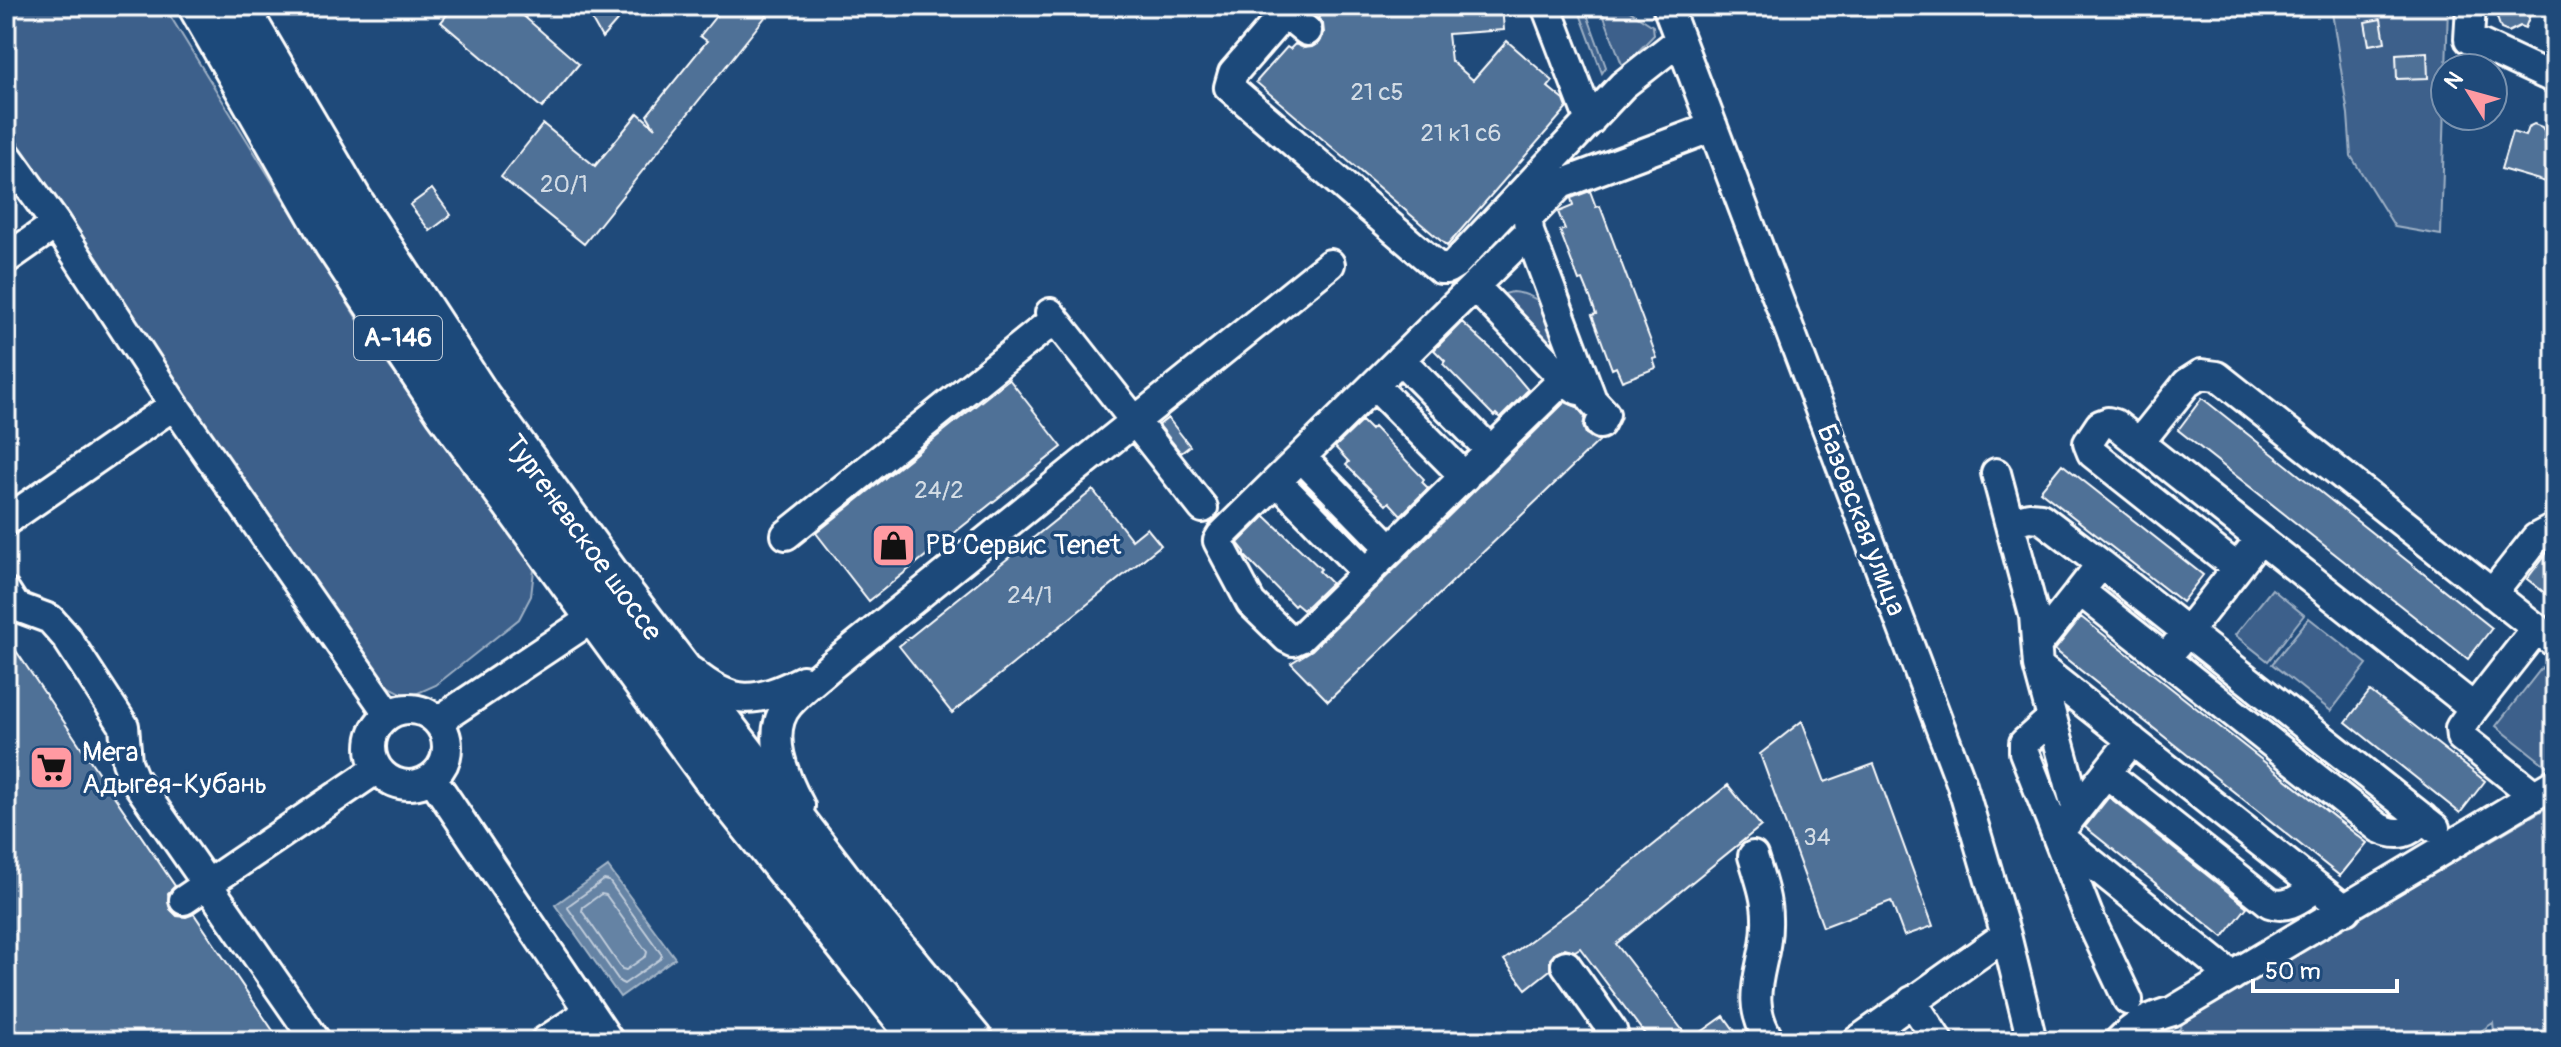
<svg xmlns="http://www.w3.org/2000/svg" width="2561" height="1047" viewBox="0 0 2561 1047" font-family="Pangolin,sans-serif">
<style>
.green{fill:#3c618b;stroke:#9eb0c5;stroke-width:2}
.water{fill:#6583a4;stroke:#a3b5c8;stroke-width:2}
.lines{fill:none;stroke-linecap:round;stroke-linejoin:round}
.shore{stroke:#c1cddb;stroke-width:2}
.building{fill:#507197;stroke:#fff;stroke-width:2}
.minor-casing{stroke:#fff;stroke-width:34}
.highway-casing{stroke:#fff;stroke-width:46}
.minor{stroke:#1f4a7a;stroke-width:28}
.highway{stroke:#1f4a7a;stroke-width:40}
.labels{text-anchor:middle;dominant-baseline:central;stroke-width:7;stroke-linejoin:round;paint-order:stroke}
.number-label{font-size:24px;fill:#d3dce5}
.shield{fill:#1f4a7a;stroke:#bcc9d7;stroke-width:2}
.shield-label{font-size:26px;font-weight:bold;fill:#fff}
.street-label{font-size:28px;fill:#fff;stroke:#1f4a7a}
.poi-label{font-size:28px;fill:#fff;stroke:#1f4a7a;text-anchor:start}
</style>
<rect width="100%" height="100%" fill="#1f4a7a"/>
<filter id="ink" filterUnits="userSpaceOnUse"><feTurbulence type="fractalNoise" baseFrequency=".0125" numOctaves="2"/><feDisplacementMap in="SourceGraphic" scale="16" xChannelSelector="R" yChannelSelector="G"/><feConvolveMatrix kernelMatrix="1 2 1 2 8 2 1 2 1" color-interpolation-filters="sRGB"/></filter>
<g filter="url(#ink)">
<!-- green -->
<path class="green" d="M 6,6 L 164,6 L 372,343 L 518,541 L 534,570 L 531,596 L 519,619 L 436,685 L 409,697 L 384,684 L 366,665 L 6,135 Z
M 1584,6 L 1606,67 L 1602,73 L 1578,8 Z
M 1600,6 L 1622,6 L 1653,26 L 1654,35 L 1623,67 Z
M 2331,6 L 2448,6 L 2441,235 L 2395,227 L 2351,156 L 2348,114 Z
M 1512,292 C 1542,294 1550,312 1563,337 L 1541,346 L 1493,297 Z
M 2272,589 L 2304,615 L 2268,661 L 2235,635 Z
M 2309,618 L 2367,664 L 2331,711 L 2272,664 Z
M 2544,665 L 2555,674 L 2555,770 L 2553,771 L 2496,726 Z
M 2555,803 L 2555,1041 L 2495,1041 L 2493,1023 L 2466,1041 L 2172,1041 L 2186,1018 Z"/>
<!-- water -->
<path class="water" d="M 608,867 L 675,958 L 620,997 L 555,905 Z"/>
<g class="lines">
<!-- shore -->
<path class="shore" d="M 604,880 L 609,881 L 662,955 L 660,959 L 624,984 L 620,982 L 568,908 L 569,905 Z
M 601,894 L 606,895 L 647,952 L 646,956 L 626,970 L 622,969 L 582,911 L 583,907 Z"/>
</g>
<!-- building -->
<path class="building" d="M 454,6 L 512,6 L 579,64 L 542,108 L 441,22 Z
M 584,6 L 630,6 L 602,38 Z
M 724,6 L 774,6 L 584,244 L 501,177 L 543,124 L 595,166 L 638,113 L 655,128 L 647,115 L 707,41 L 700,36 Z
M 1328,6 L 1502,6 L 1504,30 L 1448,34 L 1451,61 L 1473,80 L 1507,41 L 1553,81 L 1548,87 L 1564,100 L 1567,108 L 1447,246 L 1256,82 L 1287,47 L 1290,49 L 1295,44 L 1304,48 L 1312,47 L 1320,42 L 1324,33 L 1323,24 L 1318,18 Z
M 2493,6 L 2522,6 L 2532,10 L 2525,28 L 2520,26 L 2508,32 L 2501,29 Z
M 2381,19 L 2385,42 L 2369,45 L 2365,22 Z
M 2427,52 L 2428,78 L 2397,79 L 2396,54 Z
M 2534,124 L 2542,127 L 2545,133 L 2544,141 L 2555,144 L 2546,182 L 2501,169 L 2512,132 L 2525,136 L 2528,127 Z
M 432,189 L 451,215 L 430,231 L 410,205 Z
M 1590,191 L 1596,207 L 1600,206 L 1657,358 L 1653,359 L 1656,368 L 1622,381 L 1616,367 L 1612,369 L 1592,315 L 1596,314 L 1590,297 L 1583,280 L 1579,281 L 1560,231 L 1565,229 L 1558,212 L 1573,206 L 1571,198 Z
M 1462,322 L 1501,358 L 1528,390 L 1500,418 L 1496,414 L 1494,416 L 1443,364 L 1445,361 L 1434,350 Z
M 1009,379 L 1062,447 L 869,601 L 816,533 Z
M 2202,398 L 2492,628 L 2468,659 L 2178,430 Z
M 1565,402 L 1577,407 L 1585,417 L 1583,426 L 1586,434 L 1599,441 L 1328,701 L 1291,663 L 1312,650 Z
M 1168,418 L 1190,446 L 1181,453 L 1159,425 Z
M 1362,421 L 1371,430 L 1374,427 L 1424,479 L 1422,482 L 1428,488 L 1401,515 L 1389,502 L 1386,505 L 1346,465 L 1349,462 L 1335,447 Z
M 2062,464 L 2203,575 L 2182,602 L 2040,491 Z
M 1093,490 L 1132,540 L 1147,528 L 1161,545 L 952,713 L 899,646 Z
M 1265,516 L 1321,569 L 1319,571 L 1331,583 L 1303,610 L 1296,604 L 1294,606 L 1245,556 L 1245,552 L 1238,543 Z
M 2555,547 L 2555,601 L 2527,579 L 2549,550 Z
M 2081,617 L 2367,843 L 2340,876 L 2055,650 Z
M 6,636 L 175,886 L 168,893 L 170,909 L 177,916 L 186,917 L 194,914 L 280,1041 L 6,1041 Z
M 2370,691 L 2485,781 L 2460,813 L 2346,722 Z
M 1802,721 L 1825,782 L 1874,764 L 1933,926 L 1904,936 L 1891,901 L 1823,927 L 1760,754 Z
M 1728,785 L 1761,826 L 1616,944 L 1690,1040 L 1724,1016 L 1742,1041 L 1650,1041 L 1580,948 L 1575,951 L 1565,948 L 1556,952 L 1550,959 L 1550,970 L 1526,989 L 1504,960 L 1584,901 Z
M 2109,797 L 2247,907 L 2223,937 L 2085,827 Z"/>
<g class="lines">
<defs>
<path id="minor" d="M 1291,6 L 1233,73 L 1229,87 L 1440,269 L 1447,269 L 1455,264 L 1623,85 L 1680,40
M 1546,6 L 1590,121
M 1667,6 L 1961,782 L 2006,935 L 2032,1041
M 2471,6 L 2469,39 L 2555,79
M 1285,13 L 1307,31
M 6,154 L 56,224 L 174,405 L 388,713
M 1529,232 L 1221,536 L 1218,541 L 1251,603 L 1287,638 L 1293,641 L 1300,638 L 1578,365
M 6,259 L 56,224
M 1474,286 L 1565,380 L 1578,390
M 1050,313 L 1203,508
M 1400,359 L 1491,451
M 1374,385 L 1465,477
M 1600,424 L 1605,414 L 1592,400 L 1529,232 L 1528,218 L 1561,184 L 1713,127
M 2139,443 L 2115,424 L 2108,422 L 2100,425 L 2088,443 L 2092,453 L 2237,568
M 1301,457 L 1391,549
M 1996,473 L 2034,615 L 2038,666 L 2077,810
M 1277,481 L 1367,573
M 6,521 L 174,405
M 2009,522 L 2029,517 L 2041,518 L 2101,564
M 786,535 L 1055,319
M 2260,539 L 2187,632 L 2435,828
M 6,592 L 15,606 L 50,619 L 66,637 L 124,726 L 127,762 L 133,777 L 316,1041
M 2492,594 L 2536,538 L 2555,528
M 2536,629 L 2474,708 L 2139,443 L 2187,383 L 2201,374 L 2217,376 L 2555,643
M 2037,645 L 2080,591
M 2165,659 L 2187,632 L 2101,564 L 2080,591 L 2379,828 C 2398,837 2409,834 2423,818
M 2038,666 L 2346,910
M 692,672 C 734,707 756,703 803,680
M 2474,708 L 2460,728 L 2461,737 L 2534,795
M371 747a38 38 0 1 1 76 0a38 38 0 1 1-76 0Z
M 2052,718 L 2024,743 L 2024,752 L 2088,915 L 2128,1000
M 438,721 L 597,615
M 2132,740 L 2057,835 L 2232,976
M 2106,773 L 2270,903 C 2289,910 2302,896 2317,887
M 432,778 L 609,1041
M 800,806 C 785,779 764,732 789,704 C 801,690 818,678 832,665 L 1330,264
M 1753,856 C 1759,876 1767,897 1767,918 C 1769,966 1740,994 1770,1041
M 184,900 L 377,769
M 1566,965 L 1612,1030 L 1615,1041
M 1912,1001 L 1938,1041
M 545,1041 L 589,1012
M 1857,1041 L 2006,935
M 2119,1041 C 2134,1025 2151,1017 2173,1011 L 2555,783"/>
<path id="highway" d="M 199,6 L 335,244 L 446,411 L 712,776 L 923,1041
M 237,6 L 351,200 L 480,398 L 621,592 L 866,913 L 972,1041"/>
</defs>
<!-- minor casing -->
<use href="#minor" class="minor-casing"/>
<!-- highway casing -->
<use href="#highway" class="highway-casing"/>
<!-- minor -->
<use href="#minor" class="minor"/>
<!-- highway -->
<use href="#highway" class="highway"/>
</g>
</g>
<!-- icons -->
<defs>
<symbol id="shop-square" viewBox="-11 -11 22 22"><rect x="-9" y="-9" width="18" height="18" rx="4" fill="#ff9aa2" stroke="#1f4a7a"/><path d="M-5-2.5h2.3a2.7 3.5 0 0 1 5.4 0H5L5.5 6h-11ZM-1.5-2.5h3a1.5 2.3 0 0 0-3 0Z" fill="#111"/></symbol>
<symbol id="supermarket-square" viewBox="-11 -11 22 22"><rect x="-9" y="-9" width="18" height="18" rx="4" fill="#ff9aa2" stroke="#1f4a7a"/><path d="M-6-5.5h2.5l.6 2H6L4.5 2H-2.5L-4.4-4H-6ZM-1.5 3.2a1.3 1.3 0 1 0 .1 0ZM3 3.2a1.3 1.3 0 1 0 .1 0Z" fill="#111"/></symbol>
</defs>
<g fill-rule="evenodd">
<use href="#shop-square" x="868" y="520" width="51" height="51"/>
<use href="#supermarket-square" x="26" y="742" width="51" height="51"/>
</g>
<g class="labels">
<!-- number labels -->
<g class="number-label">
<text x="1377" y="92">21 с5</text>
<text x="1461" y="133">21 к1 с6</text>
<text x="564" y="184">20/1</text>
<text x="939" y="490">24/2</text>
<text x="1030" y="595">24/1</text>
<text x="1817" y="837">34</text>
</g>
<!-- shield labels -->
<rect class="shield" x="354" y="316" width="88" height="44" rx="6"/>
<g class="shield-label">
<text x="398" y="338">А-146</text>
</g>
<!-- street labels -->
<g class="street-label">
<text transform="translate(1861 520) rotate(69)">Базовская улица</text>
<text transform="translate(583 538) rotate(54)">Тургеневское шоссе</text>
</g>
<!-- poi labels -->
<g class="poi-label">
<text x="925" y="545">PB Сервис Tenet</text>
<text x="82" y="752">Мега<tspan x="82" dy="32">Адыгея-Кубань</tspan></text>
</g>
</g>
<!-- margin -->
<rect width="2561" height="1047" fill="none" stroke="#1f4a7a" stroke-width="32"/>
<rect x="16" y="16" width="2529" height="1015" fill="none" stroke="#fff" stroke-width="3" filter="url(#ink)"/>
<!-- north arrow -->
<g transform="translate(2469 92) rotate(307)"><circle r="38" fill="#1f4a7a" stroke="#7992af" stroke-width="2"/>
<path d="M0-6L14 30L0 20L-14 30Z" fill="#ff9aa2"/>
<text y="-12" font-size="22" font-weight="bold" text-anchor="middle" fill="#ffffff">N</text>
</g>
<!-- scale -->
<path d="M2253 979v12h144v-12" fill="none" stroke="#ffffff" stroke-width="4"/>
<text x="2265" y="979" font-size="24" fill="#ffffff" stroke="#1f4a7a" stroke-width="6" paint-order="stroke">50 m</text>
</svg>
